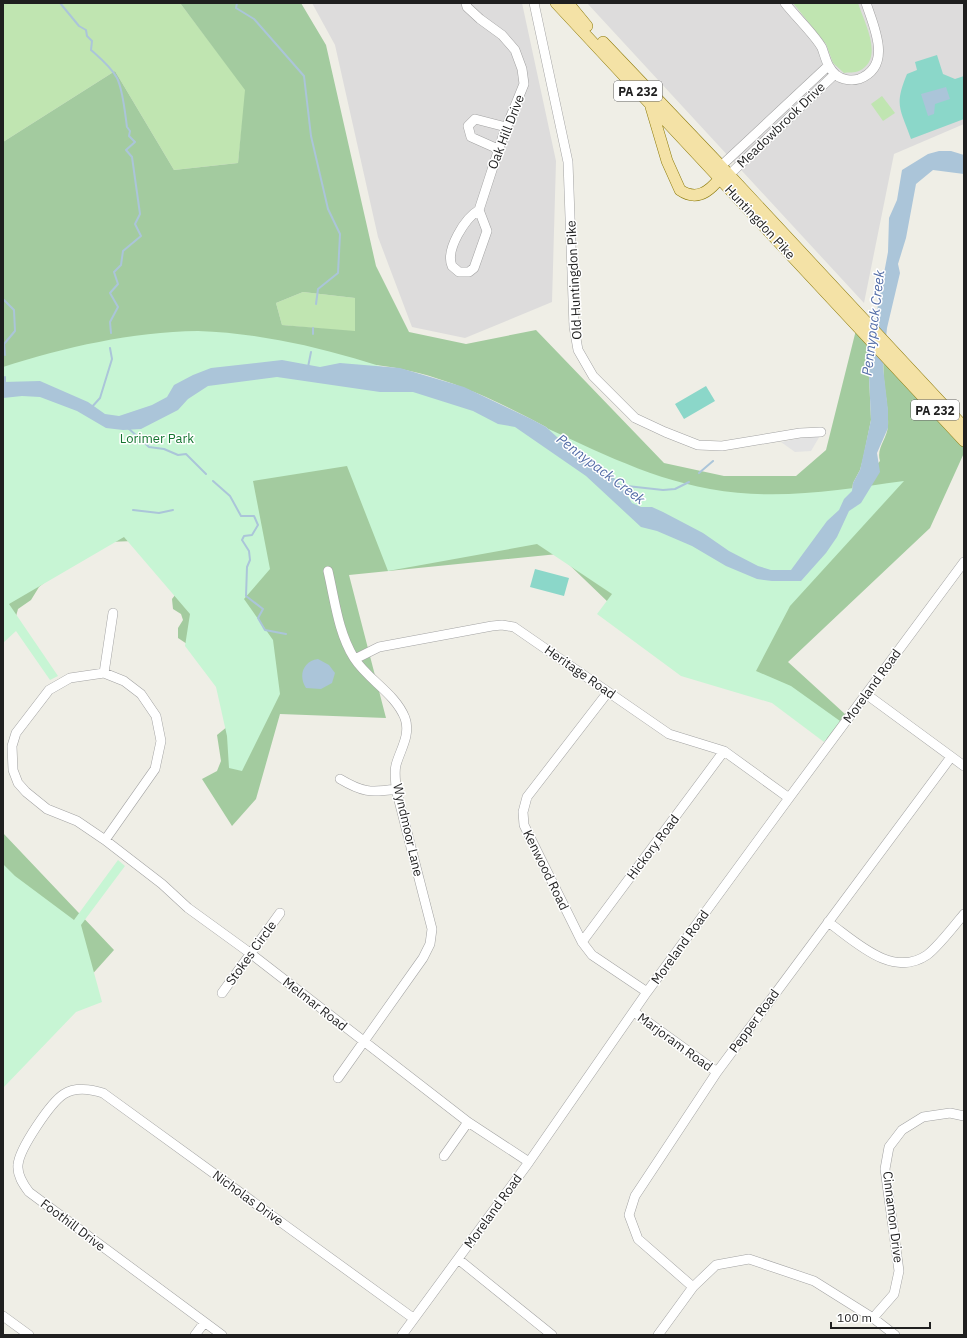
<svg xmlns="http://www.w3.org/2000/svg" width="967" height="1338" viewBox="0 0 967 1338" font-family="'IBM Plex Sans',sans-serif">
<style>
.residential{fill:#dddcdc}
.grass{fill:#c0e5b1}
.forest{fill:#a3cb9f;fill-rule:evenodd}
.park{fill:#c7f5d4}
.pitch{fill:#8bd7c9}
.parking{fill:#e3e3e3}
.water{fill:#abc5d9}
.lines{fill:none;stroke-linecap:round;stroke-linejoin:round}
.stream{stroke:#abc5d9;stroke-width:2}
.minor-casing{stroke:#a3a3a3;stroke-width:10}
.major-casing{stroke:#8e7c0d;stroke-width:12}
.minor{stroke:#fff;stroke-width:9}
.major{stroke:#f4e2a6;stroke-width:11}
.labels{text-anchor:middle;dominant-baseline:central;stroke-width:3;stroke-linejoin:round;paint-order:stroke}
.shield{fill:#fff;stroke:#626262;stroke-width:1}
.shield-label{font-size:12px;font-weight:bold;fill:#1f1f1f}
.street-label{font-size:13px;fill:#1f1f1f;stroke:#fff}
.park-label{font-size:13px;fill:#157530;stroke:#fff}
.water-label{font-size:14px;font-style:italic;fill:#536da7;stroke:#fff}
</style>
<rect width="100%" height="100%" fill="#efeee6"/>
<!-- residential -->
<path class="residential" d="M 312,3 L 522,3 L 556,161 L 552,302 L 465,338 L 412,327 L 378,237 L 335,45 Z
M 587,3 L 964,3 L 964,124 L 894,154 L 864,303 Z"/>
<!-- grass -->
<path class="grass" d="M 3,3 L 180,3 L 246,90 L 238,163 L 174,170 L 115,71 L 3,142 Z
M 793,3 L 858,3 C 864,22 885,59 859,71 C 855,73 848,72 844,73 L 833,63 L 826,44 Z
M 882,96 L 895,113 L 883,121 L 871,104 Z
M 303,292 L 355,298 L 355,332 L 282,325 L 276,303 Z"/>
<!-- forest -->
<path class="forest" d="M 180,3 L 301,3 L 326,45 L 376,266 L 409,332 L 466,344 L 536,330 L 664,463 L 724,476 L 796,476 L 826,450 L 857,326 L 872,342 L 869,376 L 871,420 L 863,459 L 860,470 L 853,483 L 852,491 L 802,557 L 557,437 L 546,427 C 492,398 437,372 376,365 L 3,382 L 3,142 L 115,71 L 174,170 L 238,163 L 245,90 ZM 303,292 L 355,298 L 355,331 L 282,325 L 276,303 Z
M 884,355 L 964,440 L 964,453 L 930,528 L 788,662 L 845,714 L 827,739 L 771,696 L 661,653 L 558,554 L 349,575 L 386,718 L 280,714 L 256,799 L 232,826 L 202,779 L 217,771 L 221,761 L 217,735 L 228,726 L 216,684 L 190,646 L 178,638 L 178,628 L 183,620 L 181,614 L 173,609 L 172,599 L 179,590 L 134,541 L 107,542 L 50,578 L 39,587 L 31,600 L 18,609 L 15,620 L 6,629 L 3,398 L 165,416 L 772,581 L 880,461 C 876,448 887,439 888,426 C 889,402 881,379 884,355 Z
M 3,833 L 114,950 L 3,1074 Z"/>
<!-- park -->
<path class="park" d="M 198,331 C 285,334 370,361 452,391 C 476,400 501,408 524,418 C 586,445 643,477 710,489 C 779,501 837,490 904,481 L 790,606 L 756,671 L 791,686 L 840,721 L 824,742 L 772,703 L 681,676 L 597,614 L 612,594 L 537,544 L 388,571 L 347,466 L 253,481 L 270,569 L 244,599 L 273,640 L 280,694 L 242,771 L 229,768 L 227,736 L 216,687 L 185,646 L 190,614 L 124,537 L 9,604 L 58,676 L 50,680 L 16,631 L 3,643 L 3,367 C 66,347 131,332 198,331 Z
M 118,860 L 125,866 L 81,925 L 102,1002 L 76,1012 L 3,1088 L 3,864 L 15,876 L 74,920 Z"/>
<!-- pitch -->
<path class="pitch" d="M 937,55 L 943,74 L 955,79 L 964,76 L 964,119 L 911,139 C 900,108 894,106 907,74 L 917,70 L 915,62 Z
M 706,386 L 715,401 L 684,419 L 675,404 Z
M 535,569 L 569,578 L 564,596 L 530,587 Z"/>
<!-- parking -->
<path class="parking" d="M 821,434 L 811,451 L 795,452 L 781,442 Z"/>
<!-- water -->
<path class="water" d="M 946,87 L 950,99 L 935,104 L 934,114 L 928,116 L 921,94 Z
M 939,151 L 951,151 L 964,155 L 964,174 L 933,170 L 916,184 L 906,238 L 898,264 L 900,273 L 887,328 L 883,367 L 888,410 L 888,428 L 877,453 L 880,472 L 861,503 L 849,511 L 837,537 L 826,553 L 801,581 L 772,581 L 757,579 L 726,566 L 692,546 L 657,531 L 641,527 L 586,476 L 515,427 L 498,424 L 473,411 L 413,392 L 380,392 L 277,377 L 208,386 L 188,399 L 178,410 L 141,429 L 123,430 L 106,428 L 77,411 L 40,397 L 22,396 L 3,398 L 3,382 L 40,381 L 88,402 L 105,414 L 119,416 L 152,405 L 167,397 L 174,385 L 193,375 L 211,368 L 282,360 L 320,367 L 340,363 L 400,368 L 464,387 L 531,419 L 546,427 L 557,437 L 618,481 L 632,503 L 641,507 L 652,507 L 663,512 L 703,533 L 729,551 L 758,566 L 771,570 L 791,570 L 827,521 L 839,510 L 844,499 L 852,491 L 853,483 L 860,470 L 871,420 L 869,376 L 872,337 L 888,252 L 889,218 L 897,200 L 902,170 L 928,154 Z
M 318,659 L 329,665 L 335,673 L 332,683 L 321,689 L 306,688 C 298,676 303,661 318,659 Z"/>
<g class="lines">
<!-- stream -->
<path class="stream" d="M 60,3 L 79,26 L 86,30 L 87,36 L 92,41 L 91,50 C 100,58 111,67 117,78 C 123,90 125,113 127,127 L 130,131 L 129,136 L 135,142 L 126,150 L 132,157 L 140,214 L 135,224 L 141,236 L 123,251 L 121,265 L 114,272 L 118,284 L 110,293 L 118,307 L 110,322 L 111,333
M 237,3 L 236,8 L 254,19 L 304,76 L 311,136 L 328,209 L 340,234 L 338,273 L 318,289 L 316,304
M 3,299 L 14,310 L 15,331 L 4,344 L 5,355
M 313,334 L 313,328
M 308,367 L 311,352
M 5,383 L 5,377
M 91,408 L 100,398 L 112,359 L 110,348
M 128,428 L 149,447 L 164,449 L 178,455 L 186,454 L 206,474
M 699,473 L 713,461
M 213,481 L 230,496 L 241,516 L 254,516 L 258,525 L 252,535 L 244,536 L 242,540 L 249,551 L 250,560 L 247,567 L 246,596 L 263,609 L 258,618 L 265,630 L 286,634
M 618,485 L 663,490 L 675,489 L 689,482
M 133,510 L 159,513 L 173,510"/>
<defs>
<path id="minor" d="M 466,3 L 467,7 L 480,19 L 502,35 L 515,50 L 522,69 L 524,84 L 504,133 L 479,210
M 534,3 L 568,162 L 574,327 L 578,350 L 593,376 L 635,418 L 665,432 L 698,445 L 722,446 L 800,433 L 821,432
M 785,3 C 794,15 816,36 822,48 C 826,59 827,67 836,75 C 842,80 852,81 859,79 C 893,66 874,27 866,3
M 498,149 L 471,137 L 468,126 L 475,119 L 506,127
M 720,172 L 721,166 L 828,66
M 724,177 L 729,175 L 835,74
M 479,210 L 487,231 L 474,268 L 469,272 L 459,272 L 452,266 C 445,250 465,218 479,210 Z
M 328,571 C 335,601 338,632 354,658 C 368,680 395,693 405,718 C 411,735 400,750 396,765 C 394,772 396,782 396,789 L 432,929 L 430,944 L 423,958 L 338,1078
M 355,659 L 379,647 L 492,626 L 502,625 L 514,627 L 669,734 L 724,751 L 789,798
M 104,673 L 113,613
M 608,692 L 527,797 L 523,812 L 524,825 L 582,942 L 592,955 L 647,992
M 866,694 L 964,766
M 340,779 C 362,792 370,793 396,789
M 105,840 L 155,769 L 161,741 L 156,716 L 141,694 L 124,681 L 104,673 L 70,678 L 49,690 L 16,733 L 12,746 L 13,770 L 18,783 L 26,792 L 47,809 L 77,821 L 105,840 L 162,884 L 188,908 L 250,953 L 468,1122 L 529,1162
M 828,922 C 855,941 892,979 927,955 C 937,948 955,925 964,914
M 582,942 L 724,751
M 222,993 L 280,913
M 634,1012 L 717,1072
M 444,1156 L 468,1122
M 458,1259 L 552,1335
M 693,1287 L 638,1239 L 629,1215 L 635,1196 L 717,1072 L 951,757
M 3,1316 L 29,1335
M 873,1318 L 894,1294 L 899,1271 L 885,1169 L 889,1147 L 902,1130 L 923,1117 L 950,1113 L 964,1116
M 195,1335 L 204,1323
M 222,1335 L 29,1192 C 23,1184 17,1175 18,1165 C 19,1149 51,1102 64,1094 C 75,1087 91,1089 103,1093 L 413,1318
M 402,1335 L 529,1162 L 647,992 L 789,798 L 964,562
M 658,1335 L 693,1287 L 716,1265 L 749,1259 L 814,1281 L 873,1318 L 895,1335"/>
<path id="major" d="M 556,3 L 964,441
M 568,3 L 587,26
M 603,42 L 721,166 L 964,427
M 651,107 L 667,161 L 680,190 C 696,201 709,192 719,179"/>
</defs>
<!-- minor casing -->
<use href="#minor" class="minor-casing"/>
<!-- major casing -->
<use href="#major" class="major-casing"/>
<!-- minor -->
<use href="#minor" class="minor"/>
<!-- major -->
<use href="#major" class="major"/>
</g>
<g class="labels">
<!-- shield labels -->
<g class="shield">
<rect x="614" y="81" width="48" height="20" rx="3"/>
<rect x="911" y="400" width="48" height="20" rx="3"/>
</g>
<g class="shield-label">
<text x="638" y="91">PA 232</text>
<text x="935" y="410">PA 232</text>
</g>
<!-- street labels -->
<g class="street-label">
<text transform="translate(781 125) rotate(-44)">Meadowbrook Drive</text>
<text transform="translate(506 132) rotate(-69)">Oak Hill Drive</text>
<text transform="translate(760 222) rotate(47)">Huntingdon Pike</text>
<text transform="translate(574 280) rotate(-93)">Old Huntingdon Pike</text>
<text transform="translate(580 672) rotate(35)">Heritage Road</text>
<text transform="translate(872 686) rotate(-54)">Moreland Road</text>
<text transform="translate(408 830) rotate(77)">Wyndmoor Lane</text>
<text transform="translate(653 847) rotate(-53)">Hickory Road</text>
<text transform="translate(546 870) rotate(64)">Kenwood Road</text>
<text transform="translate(680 947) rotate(-54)">Moreland Road</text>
<text transform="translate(251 953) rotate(-54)">Stokes Circle</text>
<text transform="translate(315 1004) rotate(38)">Melmar Road</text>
<text transform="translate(754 1021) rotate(-54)">Pepper Road</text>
<text transform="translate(675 1042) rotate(36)">Marjoram Road</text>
<text transform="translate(248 1198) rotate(36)">Nicholas Drive</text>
<text transform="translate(493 1211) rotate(-54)">Moreland Road</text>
<text transform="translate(893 1217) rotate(83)">Cinnamon Drive</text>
<text transform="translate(73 1225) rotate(37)">Foothill Drive</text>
</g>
<!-- park labels -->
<g class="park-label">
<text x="157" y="438">Lorimer Park</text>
</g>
<!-- water labels -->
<g class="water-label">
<text transform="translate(873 323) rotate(-83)">Pennypack Creek</text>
<text transform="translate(601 469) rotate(37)">Pennypack Creek</text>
</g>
</g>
<!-- border -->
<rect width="967" height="1338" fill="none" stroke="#1f1f1f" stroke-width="8"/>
<!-- scale -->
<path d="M831 1322v6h99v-6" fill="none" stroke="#1f1f1f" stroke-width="2"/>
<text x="837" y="1322" font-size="12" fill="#1f1f1f" stroke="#ffffff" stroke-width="3" paint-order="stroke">100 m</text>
</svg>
